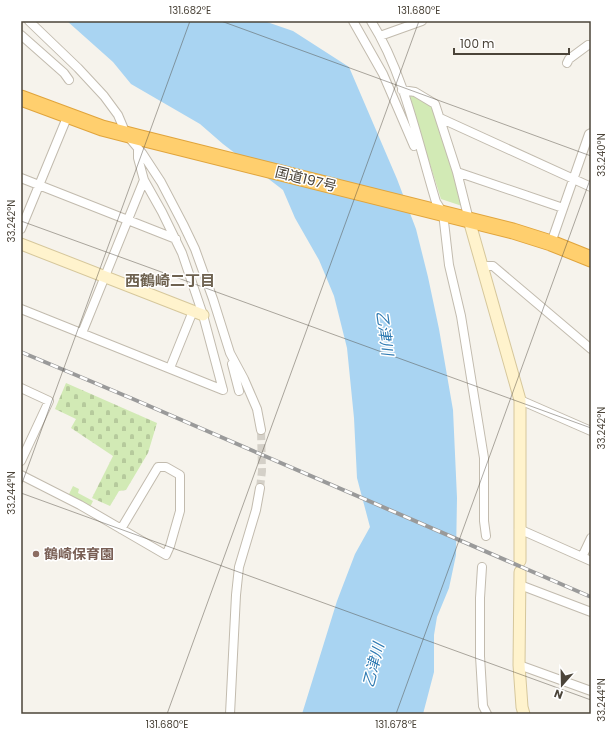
<svg xmlns="http://www.w3.org/2000/svg" width="612" height="735" viewBox="0 0 612 735" font-family="Poppins,'Noto Sans JP',sans-serif">
<style>
.cemetery{fill:url(#cemetery-stones)}
.park{fill:#d2eab5}
.water{fill:#a9d4f2}
.lines{fill:none;stroke-linecap:round;stroke-linejoin:round}
.street-tunnel{stroke:#d4d0c8;stroke-width:8;stroke-dasharray:8 4;stroke-linecap:butt}
.street-casing{stroke:#c2bbae;stroke-width:10}
.secondary-casing{stroke:#d6c79b;stroke-width:13}
.highway-casing{stroke:#e0a43c;stroke-width:17}
.street{stroke:#fff;stroke-width:8}
.secondary{stroke:#fff3cd;stroke-width:11}
.highway{stroke:#ffcf6e;stroke-width:15}
.rail-casing{stroke:#9a9a9a;stroke-width:4}
.rail{stroke:#fff;stroke-width:2.5;stroke-dasharray:8;stroke-linecap:butt}
.ticks{fill:none;stroke:#4b4439;stroke-width:1;stroke-opacity:0.45}
.education-dot{fill:#8d6e63;stroke:#fff;stroke-width:1.5}
.labels{text-anchor:middle;dominant-baseline:central;stroke-width:3;stroke-linejoin:round;paint-order:stroke}
.street-label{font-size:14px;fill:#4b4439;stroke:#fff}
.education-label{font-size:14px;font-weight:bold;fill:#785e54;stroke:#fff;text-anchor:start}
.neighbourhood-label{font-size:15px;font-weight:bold;fill:#6e6250;stroke:#fff}
.water-label{font-size:15px;font-style:italic;fill:#2e7ab2;stroke:#fff}
.neatline{fill:none;stroke:#4b4439;stroke-width:1.5}
.ticks-label{font-size:10px;text-anchor:middle;fill:#4b4439}
</style>
<defs>
<pattern id="cemetery-stones" width="16" height="16" patternUnits="userSpaceOnUse"><rect width="16" height="16" fill="#d2eab5"/><path d="M2 7V4a2 2 0 0 1 4 0v3zM10 15v-3a2 2 0 0 1 4 0v3z" fill="#b6ca9c"/></pattern>
</defs>
<rect width="100%" height="100%" fill="#f6f3ec"/>
<!-- cemetery -->
<path class="cemetery" d="M 66,383 L 157,423 L 148,453 L 126,490 L 119,491 L 110,506 L 92,498 L 113,456 L 71,428 L 76,419 L 55,409 Z"/>
<!-- park -->
<path class="park" d="M 407,92 L 434,105 L 465,207 L 441,199 Z
M 73,486 L 79,489 L 78,493 L 93,501 L 90,507 L 68,496 Z"/>
<!-- water -->
<path class="water" d="M 67,21 L 264,21 L 293,31 L 349,67 L 397,179 L 416,229 L 428,277 L 439,329 L 453,410 L 457,498 L 456,555 L 449,588 L 437,617 L 434,635 L 434,672 L 423,714 L 302,714 L 337,601 L 355,554 L 370,527 L 357,478 L 354,418 L 347,348 L 334,296 L 319,260 L 295,218 L 283,190 L 223,144 L 200,124 L 131,84 L 113,62 Z"/>
<g class="lines">
<!-- street-tunnel -->
<path class="street-tunnel" d="M 260,488 L 262,471 L 261,430"/>
<defs>
<path id="street" d="M 29,21 L 78,68 L 104,96 L 118,115 L 126,134 L 142,153 L 161,182 L 183,224 L 195,249 L 213,299 L 230,353 L 244,379 L 257,409 L 261,430
M 353,21 L 383,74 L 414,146
M 371,21 C 404,73 418,143 436,202 L 443,213 L 449,265 L 461,316 L 484,458 L 484,521 L 486,536
M 21,35 L 64,73 L 69,80
M 380,36 L 422,21
M 567,63 L 569,59 L 588,45
M 402,90 L 415,92 L 435,104 L 457,172 L 469,220
M 440,118 L 591,187
M 138,149 L 138,158 L 144,180 L 162,212 L 182,253 L 203,315 L 223,390
M 457,172 L 563,208
M 21,178 L 176,239
M 21,229 L 68,115
M 551,243 L 589,134 L 591,133
M 483,266 L 493,266 L 591,349
M 21,309 L 223,390
M 82,333 L 144,180
M 232,364 L 239,391
M 170,368 L 193,311
M 21,388 L 49,401 L 21,461
M 520,400 L 591,431
M 21,475 L 80,505 L 166,555 L 170,546 L 180,511 L 180,475 L 166,467 L 158,467 L 121,529
M 519,529 L 591,561
M 582,557 L 591,538
M 482,567 L 480,598 L 480,656 L 483,706 L 487,714
M 520,585 L 591,612
M 519,665 L 591,691
M 230,714 L 236,595 L 239,567 L 256,510 L 260,488"/>
<path id="secondary" d="M 469,220 L 520,400 L 520,561
M 21,244 L 203,315
M 520,572 L 519,665 L 522,707 L 524,714"/>
<path id="highway" d="M 21,98 L 102,128 L 137,137 L 513,231 L 551,243 L 591,259"/>
</defs>
<!-- street casing -->
<use href="#street" class="street-casing"/>
<!-- secondary casing -->
<use href="#secondary" class="secondary-casing"/>
<!-- highway casing -->
<use href="#highway" class="highway-casing"/>
<!-- street -->
<use href="#street" class="street"/>
<!-- secondary -->
<use href="#secondary" class="secondary"/>
<!-- highway -->
<use href="#highway" class="highway"/>
<defs>
<path id="rail" d="M 21,352 L 133,399 L 591,597"/>
</defs>
<!-- rail casing -->
<use href="#rail" class="rail-casing"/>
<!-- rail -->
<use href="#rail" class="rail"/>
</g>
<!-- ticks -->
<path class="ticks" d="M 221,21 L 591,156M 21,221 L 591,428M 21,486 L 190,21M 21,493 L 591,700M 167,714 L 419,21M 396,714 L 591,177"/>
<!-- markers -->
<circle class="education-dot" cx="36" cy="554" r="4"/>
<g class="labels">
<!-- street labels -->
<g class="street-label">
<text transform="translate(306 179) rotate(14)">国道197号</text>
</g>
<!-- education labels -->
<g class="education-label">
<text x="44" y="554">鶴崎保育園</text>
</g>
<!-- neighbourhood labels -->
<g class="neighbourhood-label">
<text x="170" y="280">西鶴崎二丁目</text>
</g>
<!-- water labels -->
<g class="water-label">
<text transform="translate(385 333) rotate(82)">乙津川</text>
<text transform="translate(373 665) rotate(-76)">乙津川</text>
</g>
</g>
<!-- border -->
<rect width="612" height="735" fill="none" stroke="#ffffff" stroke-width="44"/>
<!-- north arrow -->
<g transform="translate(562 685) rotate(200)" stroke="#ffffff" stroke-width="3" paint-order="stroke">
<path d="M0-3L7 15L0 10L-7 15Z" fill="#4b4439"/>
<text y="-6" font-size="11" font-weight="bold" text-anchor="middle" fill="#4b4439">N</text>
</g>
<!-- scale -->
<path d="M454 48v6h115v-6" fill="none" stroke="#4b4439" stroke-width="2"/>
<text x="460" y="48" font-size="12" fill="#4b4439" stroke="#ffffff" stroke-width="3" paint-order="stroke">100 m</text>
<rect x="22" y="22" width="568" height="691" class="neatline"/>
<g class="ticks-label">
<text x="190" y="14">131.682°E</text>
<text x="419" y="14">131.680°E</text>
<text transform="translate(601 155) rotate(-90)" y="4">33.240°N</text>
<text transform="translate(11 221) rotate(-90)" y="4">33.242°N</text>
<text transform="translate(601 428) rotate(-90)" y="4">33.242°N</text>
<text transform="translate(11 493) rotate(-90)" y="4">33.244°N</text>
<text transform="translate(601 700) rotate(-90)" y="4">33.244°N</text>
<text x="167" y="728">131.680°E</text>
<text x="396" y="728">131.678°E</text>
</g>
</svg>
